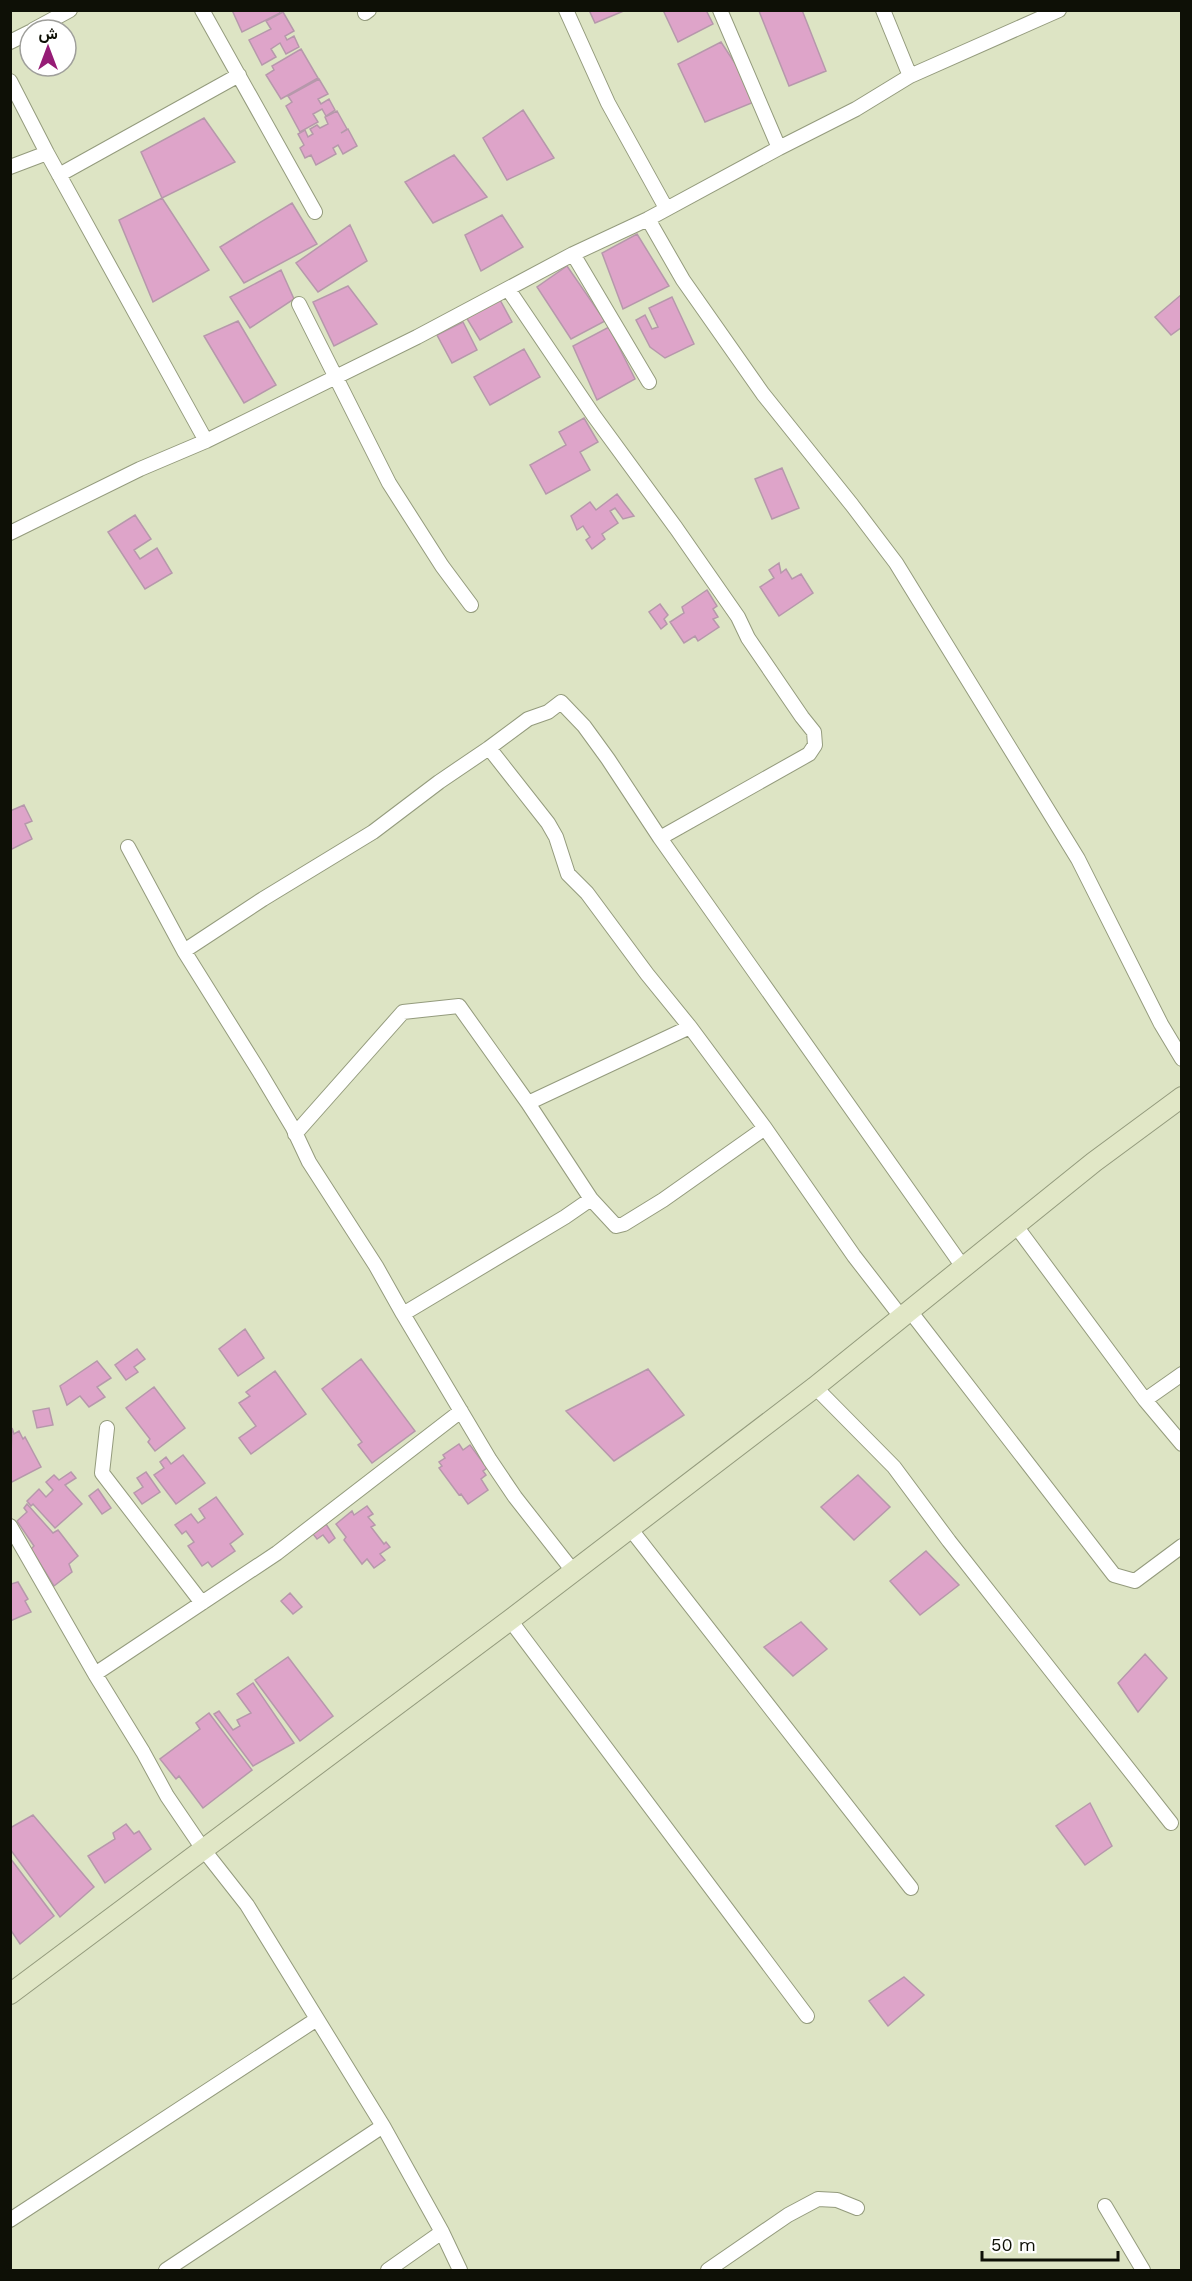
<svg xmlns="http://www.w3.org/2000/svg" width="1192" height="2281" viewBox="0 0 1192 2281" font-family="'Work Sans',Vazirmatn,sans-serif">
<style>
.building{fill:#dea4c9;stroke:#b698ab;stroke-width:1.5}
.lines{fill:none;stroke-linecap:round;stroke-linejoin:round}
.street-casing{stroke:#949b7d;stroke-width:16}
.secondary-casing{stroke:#949b7d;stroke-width:22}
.street{stroke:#fff;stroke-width:14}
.secondary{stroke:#e1e7c6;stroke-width:20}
</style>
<rect width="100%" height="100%" fill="#dde4c4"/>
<!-- building -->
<path class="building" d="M 232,10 L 279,10 L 280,13 L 242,32 Z
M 589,10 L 626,10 L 595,23 Z
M 663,10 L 706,10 L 713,24 L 678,42 Z
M 802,10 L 826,71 L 789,86 L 759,11 Z
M 283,12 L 294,31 L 285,36 L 287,40 L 294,36 L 299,47 L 286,54 L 280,43 L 271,49 L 276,57 L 262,65 L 249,40 L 271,29 L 266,21 Z
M 721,42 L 759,100 L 705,122 L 678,64 Z
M 301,49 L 318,78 L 281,99 L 266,75 L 274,70 L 272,66 Z
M 319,79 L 328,94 L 318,99 L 321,104 L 329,99 L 335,110 L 326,116 L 322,109 L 313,114 L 318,122 L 300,132 L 286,106 L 292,102 L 288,96 Z
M 523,110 L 554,158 L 507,180 L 483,138 Z
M 337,111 L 347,129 L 341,133 L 348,129 L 357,146 L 343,154 L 338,145 L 333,148 L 336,154 L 316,165 L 311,155 L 305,158 L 300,148 L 304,145 L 298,134 L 305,130 L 308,137 L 313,134 L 310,129 L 317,125 L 320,128 L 328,124 L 325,117 Z
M 204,118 L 235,162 L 162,198 L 141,152 Z
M 454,155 L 487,197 L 433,223 L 405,182 Z
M 162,198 L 209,270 L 153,302 L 119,220 Z
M 292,203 L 317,244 L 244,283 L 220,247 Z
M 502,215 L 523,247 L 481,271 L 465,235 Z
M 350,225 L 367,261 L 318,292 L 296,263 Z
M 637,234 L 669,286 L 623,309 L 602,253 Z
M 567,266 L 605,321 L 571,339 L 537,287 Z
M 281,270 L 294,299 L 250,328 L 230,297 Z
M 348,286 L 377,324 L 334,346 L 313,302 Z
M 1182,294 L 1182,327 L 1171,335 L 1155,317 Z
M 672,297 L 694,344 L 665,358 L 650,347 L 636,320 L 645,315 L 652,329 L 658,327 L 649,308 Z
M 499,298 L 512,322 L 480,340 L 466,317 Z
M 238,321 L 276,385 L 244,403 L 204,336 Z
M 463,322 L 477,350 L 452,363 L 437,335 Z
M 609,327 L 635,379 L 597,400 L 573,346 Z
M 524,349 L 540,377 L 490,405 L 474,377 Z
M 584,418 L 598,442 L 580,452 L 590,470 L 546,494 L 530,465 L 566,445 L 559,432 Z
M 782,468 L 799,508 L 772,519 L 755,479 Z
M 617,494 L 634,516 L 623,519 L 615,508 L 610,511 L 618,523 L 602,534 L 605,539 L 592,549 L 586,540 L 590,537 L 583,526 L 577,530 L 571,516 L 590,502 L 596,510 Z
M 135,515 L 151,539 L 134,550 L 140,559 L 157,548 L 172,573 L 145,589 L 108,532 Z
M 779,563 L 781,573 L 786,569 L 792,579 L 801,574 L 813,593 L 779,616 L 760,587 L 774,578 L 769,570 Z
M 707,590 L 717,606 L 713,609 L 718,617 L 713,619 L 719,627 L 698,641 L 695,636 L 684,643 L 670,622 L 684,613 L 682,607 Z
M 660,604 L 668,615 L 664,619 L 667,624 L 661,629 L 649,612 Z
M 24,805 L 32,821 L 25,824 L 32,839 L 10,850 L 10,811 Z
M 245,1329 L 264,1358 L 238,1376 L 219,1349 Z
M 137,1349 L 145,1359 L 134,1367 L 138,1372 L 126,1380 L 115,1365 Z
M 361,1359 L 415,1431 L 372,1463 L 358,1445 L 362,1442 L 322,1389 Z
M 97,1361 L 111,1378 L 97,1387 L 105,1397 L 89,1407 L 80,1396 L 67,1405 L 60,1386 Z
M 648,1369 L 684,1415 L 614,1461 L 566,1411 Z
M 275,1371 L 306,1414 L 251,1454 L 239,1438 L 256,1426 L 239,1403 L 250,1396 L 246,1392 Z
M 154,1387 L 185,1428 L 155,1451 L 148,1442 L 150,1439 L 126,1408 Z
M 49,1408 L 53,1425 L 37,1428 L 33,1411 Z
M 12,1428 L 14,1434 L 19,1431 L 23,1439 L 25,1437 L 41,1467 L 10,1483 Z
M 459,1444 L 463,1450 L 470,1445 L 487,1468 L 483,1471 L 486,1475 L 481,1479 L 488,1490 L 468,1504 L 461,1494 L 459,1495 L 439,1468 L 442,1466 L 439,1462 L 445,1458 L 443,1455 Z
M 183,1455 L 205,1483 L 176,1504 L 154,1475 L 164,1468 L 160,1462 L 166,1457 L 171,1464 Z
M 71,1472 L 76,1478 L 65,1485 L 82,1504 L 55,1528 L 33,1504 L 31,1506 L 27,1501 L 39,1489 L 46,1497 L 53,1490 L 46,1482 L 54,1475 L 59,1480 Z
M 146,1472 L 160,1492 L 142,1504 L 134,1493 L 143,1487 L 137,1478 Z
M 858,1475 L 890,1507 L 854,1540 L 821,1507 Z
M 98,1489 L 111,1508 L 102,1514 L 89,1496 Z
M 216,1497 L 243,1534 L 230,1544 L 235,1551 L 212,1567 L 208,1562 L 202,1566 L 188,1546 L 194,1542 L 186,1531 L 182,1534 L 175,1525 L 191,1514 L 198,1523 L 205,1518 L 199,1509 Z
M 27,1504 L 53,1533 L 58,1530 L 78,1556 L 69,1564 L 72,1572 L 54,1586 L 31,1549 L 34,1546 L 17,1521 L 27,1512 L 24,1508 Z
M 367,1506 L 373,1514 L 368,1517 L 375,1525 L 371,1527 L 384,1544 L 386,1542 L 390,1547 L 380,1554 L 385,1560 L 374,1568 L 367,1559 L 362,1564 L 344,1540 L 346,1537 L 336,1524 L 352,1511 L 354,1515 Z
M 326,1524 L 335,1538 L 329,1543 L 323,1535 L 317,1539 L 313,1534 Z
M 926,1551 L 959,1585 L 920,1615 L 890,1581 Z
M 18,1582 L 28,1599 L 25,1601 L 31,1612 L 10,1621 L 11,1584 Z
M 290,1593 L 302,1607 L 293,1614 L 281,1601 Z
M 801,1622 L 827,1649 L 793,1676 L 764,1647 Z
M 1145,1654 L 1167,1678 L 1138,1712 L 1118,1683 Z
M 288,1657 L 333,1716 L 300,1741 L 255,1680 Z
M 253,1683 L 294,1743 L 253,1766 L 214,1714 L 219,1711 L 233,1730 L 240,1726 L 237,1720 L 251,1713 L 237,1694 Z
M 209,1713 L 252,1770 L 203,1808 L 179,1776 L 176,1779 L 160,1759 L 200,1729 L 196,1723 Z
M 1090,1803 L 1112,1846 L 1085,1865 L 1056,1826 Z
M 33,1815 L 94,1887 L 60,1917 L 10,1849 L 10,1828 Z
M 126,1824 L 134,1834 L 139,1831 L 151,1849 L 105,1883 L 88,1856 L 115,1839 L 113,1833 Z
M 10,1858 L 54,1916 L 20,1944 L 10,1929 Z
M 904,1977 L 924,1995 L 888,2026 L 869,2001 Z"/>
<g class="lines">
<defs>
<path id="street" d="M 202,10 L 315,212
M 566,10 L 608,103 L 666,208
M 720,10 L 779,148
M 883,10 L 910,76
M 365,13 L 369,10
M 33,30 L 70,10
M 10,42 L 30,32
M 10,81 L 47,153 L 206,441
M 10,167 L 47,153
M 59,175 L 239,75
M 648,219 L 683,280 L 763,394 L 852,505 L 896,563 L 1078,859 L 1161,1024 L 1182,1059
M 573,254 L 649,382
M 508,289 L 594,416 L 676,528 L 738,617 L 748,638 L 802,717 L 814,732 L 815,745 L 809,754 L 660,838
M 299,304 L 389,483 L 442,566 L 471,605
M 10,533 L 140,469 L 206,441 L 417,337 L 573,254 L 648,219 L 779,148 L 856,109 L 910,76 L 1059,10
M 489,748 L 528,719 L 548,712 L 561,702 L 584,726 L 608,759 L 660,838 L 963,1267
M 128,847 L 184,951 L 259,1071 L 293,1128 L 309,1162 L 376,1266 L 403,1314 L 490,1460 L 515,1497 L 573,1571
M 184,951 L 263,899 L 373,832 L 439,782 L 489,748 L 548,823 L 556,837 L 568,874 L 587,893 L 647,974 L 690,1027 L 765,1128 L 854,1256 L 902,1318
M 528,1103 L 690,1027
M 295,1134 L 403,1012 L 459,1006 L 528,1103 L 591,1199 L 616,1226 L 624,1224 L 663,1200 L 765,1128
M 1016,1226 L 1145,1400 L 1182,1444
M 910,1311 L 1114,1575 L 1135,1581 L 1182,1546
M 403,1314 L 565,1217 L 591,1199
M 815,1387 L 894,1467 L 949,1541 L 1171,1823
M 1145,1400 L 1182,1374
M 107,1428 L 102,1473 L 202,1603
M 10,1526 L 95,1674 L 143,1752 L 167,1796 L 203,1849 L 247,1905 L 383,2126 L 442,2232 L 460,2270
M 629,1527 L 911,1888
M 510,1620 L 807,2016
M 95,1674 L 277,1553 L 461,1411
M 1105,2206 L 1143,2270
M 10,2220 L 317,2019
M 166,2270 L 383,2126
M 388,2270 L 442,2232
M 708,2270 L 788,2215 L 818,2199 L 837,2200 L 857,2208"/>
<path id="secondary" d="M 10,1994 L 510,1620 L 815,1387 L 1094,1162 L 1182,1097"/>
</defs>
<!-- street casing -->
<use href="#street" class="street-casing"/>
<!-- secondary casing -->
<use href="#secondary" class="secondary-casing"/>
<!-- street -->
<use href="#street" class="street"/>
<!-- secondary -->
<use href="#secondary" class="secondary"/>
</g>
<!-- border -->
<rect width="1192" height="2281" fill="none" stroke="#0e1006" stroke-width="24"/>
<!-- north arrow -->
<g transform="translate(48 48)"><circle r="28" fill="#ffffff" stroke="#9f9f9b" stroke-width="1.5"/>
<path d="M0-4.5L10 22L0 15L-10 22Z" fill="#961c76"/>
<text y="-9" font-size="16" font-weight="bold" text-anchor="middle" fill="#0e1006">ش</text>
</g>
<!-- scale -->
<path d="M982 2251v9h136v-9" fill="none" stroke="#0e1006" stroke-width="3"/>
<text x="991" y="2251" font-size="18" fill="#0e1006" stroke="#ffffff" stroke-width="4.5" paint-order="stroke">50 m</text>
</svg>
